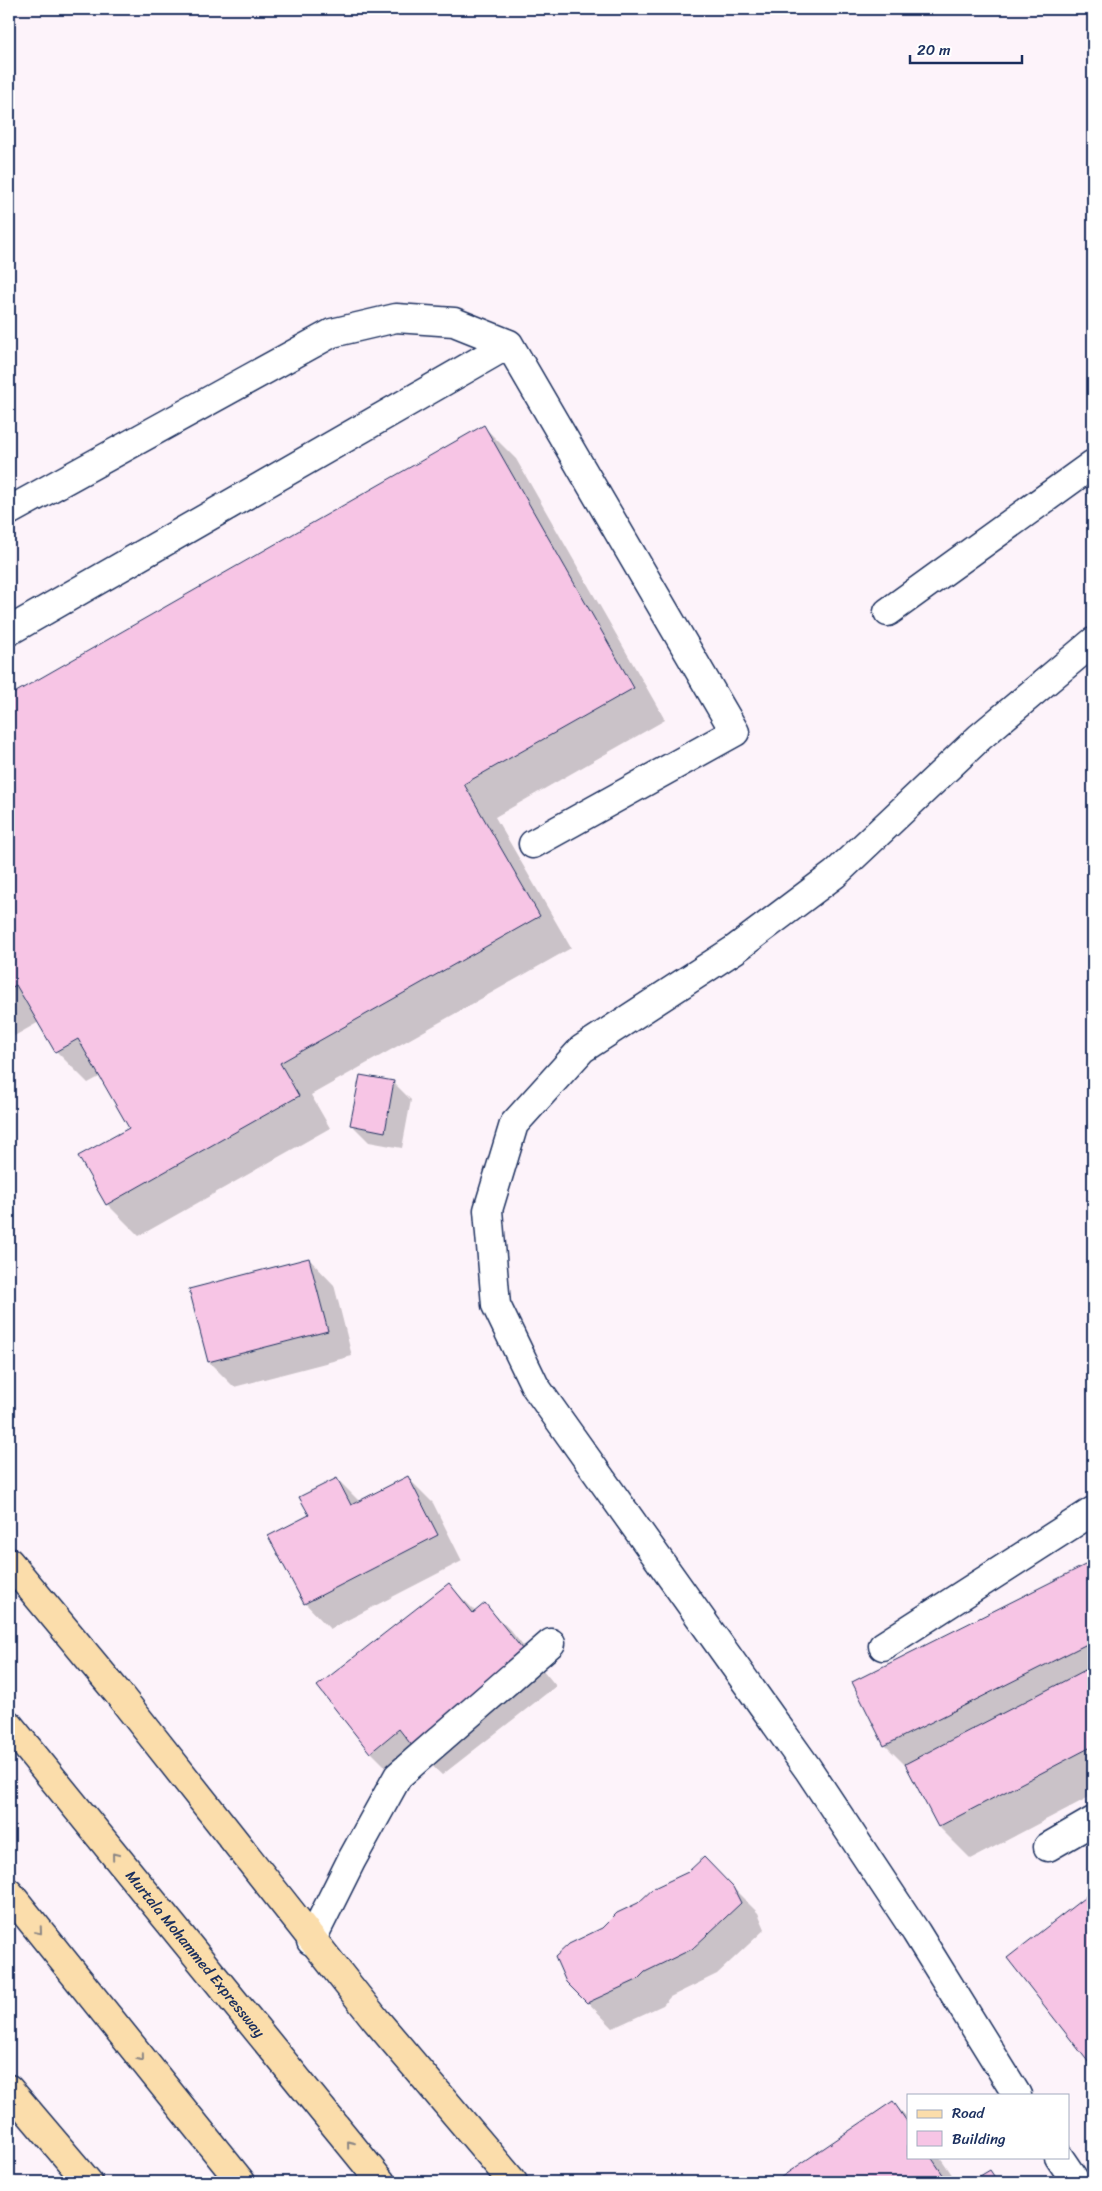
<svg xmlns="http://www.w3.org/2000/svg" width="1102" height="2191" viewBox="0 0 1102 2191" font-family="Sriracha,sans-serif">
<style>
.shadow{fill:#0003}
.building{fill:#f7c5e5;stroke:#1b2f5e}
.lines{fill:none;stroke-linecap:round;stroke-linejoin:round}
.minor-casing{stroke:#1b2f5e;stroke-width:31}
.major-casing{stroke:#1b2f5e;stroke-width:31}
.highway-casing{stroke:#1b2f5e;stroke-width:31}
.minor{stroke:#fff;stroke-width:28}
.major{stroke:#fbddab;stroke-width:28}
.highway{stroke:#fbddab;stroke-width:28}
.oneway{stroke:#8b8684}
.labels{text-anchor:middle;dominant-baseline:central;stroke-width:4;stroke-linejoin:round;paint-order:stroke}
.street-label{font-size:15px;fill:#1b2f5e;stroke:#fff}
</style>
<rect width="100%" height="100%" fill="#fdf3fa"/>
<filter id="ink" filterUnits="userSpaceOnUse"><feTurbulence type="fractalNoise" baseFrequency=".02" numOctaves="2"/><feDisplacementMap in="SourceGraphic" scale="10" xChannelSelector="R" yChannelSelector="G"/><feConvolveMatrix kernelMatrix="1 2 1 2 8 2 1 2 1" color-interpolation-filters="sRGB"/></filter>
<g filter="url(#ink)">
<!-- shadow -->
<path class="shadow" d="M 484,427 L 516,459 L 665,720 L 495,817 L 571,948 L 311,1095 L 330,1128 L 139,1236 L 107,1204 L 80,1156 L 130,1128 L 101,1076 L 88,1083 L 56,1051 L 39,1022 L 9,1039 L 9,697 Z
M 394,1083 L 411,1100 L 402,1148 L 369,1142 L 352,1125 Z
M 309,1259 L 334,1285 L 352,1356 L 234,1387 L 209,1362 Z
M 408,1478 L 433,1503 L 462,1561 L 330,1629 L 305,1603 L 311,1516 L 337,1479 L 360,1502 Z
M 1093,1562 L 1093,1795 L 971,1859 L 939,1827 L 908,1768 L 885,1745 L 854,1683 Z
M 449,1585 L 476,1612 L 485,1605 L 510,1630 L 556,1686 L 442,1775 L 422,1756 L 396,1777 L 371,1752 Z
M 729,1884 L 758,1913 L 765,1929 L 717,1974 L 670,1997 L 663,2005 L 613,2028 L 567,1981 Z
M 1093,1892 L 1093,2066 L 1008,1958 Z
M 893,2103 L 908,2118 L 908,2157 L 940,2157 L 957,2182 L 777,2182 Z
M 990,2171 L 1000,2182 L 972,2182 Z"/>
<!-- building -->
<path class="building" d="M 484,425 L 634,688 L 464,784 L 540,916 L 280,1063 L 299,1096 L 106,1205 L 78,1156 L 129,1128 L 78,1039 L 55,1052 L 16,985 L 9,989 L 9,696 Z
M 360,1075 L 394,1081 L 385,1132 L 350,1125 Z
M 309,1258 L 328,1331 L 208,1362 L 189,1289 Z
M 408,1476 L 438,1535 L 304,1604 L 268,1536 L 309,1515 L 299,1497 L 337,1478 L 351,1505 Z
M 1093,1561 L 1093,1641 L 884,1746 L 852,1682 Z
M 449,1583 L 473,1613 L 485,1603 L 531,1660 L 416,1751 L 399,1729 L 370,1753 L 317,1686 Z
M 1093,1666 L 1093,1746 L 938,1827 L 905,1764 Z
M 704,1857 L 733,1887 L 741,1903 L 692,1949 L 645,1972 L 637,1980 L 587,2003 L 566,1982 L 555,1957 L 569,1944 L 602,1928 L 617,1913 L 638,1903 L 654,1888 L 688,1872 Z
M 1093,1891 L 1093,2068 L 1007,1958 Z
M 893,2101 L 908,2123 L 908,2157 L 931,2157 L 948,2182 L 774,2182 Z
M 990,2170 L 998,2182 L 970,2182 Z"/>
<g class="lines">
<defs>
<path id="minor" d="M 9,511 L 332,333 L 396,318 L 454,322 L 509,344 L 735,732 L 533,844
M 888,612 L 1093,464
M 9,631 L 509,344
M 883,1646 L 1093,1511
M 1048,1847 L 1093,1821
M 311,1941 L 351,1861 L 398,1776 L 551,1643
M 1017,2095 L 916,1932 L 808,1769 L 535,1386 L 496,1305 L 488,1210 L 514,1124 L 582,1049 L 734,950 L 835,874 L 980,737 L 1093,642
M 1059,2157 L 1076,2182"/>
<path id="major" d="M 9,1562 L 117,1692 L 376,2020 L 513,2182
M 9,2089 L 88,2182"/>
<g id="highway">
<path id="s1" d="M 9,1725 L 381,2182"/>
<path d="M 9,1893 L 241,2182"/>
</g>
</defs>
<!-- minor casing -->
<use href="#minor" class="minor-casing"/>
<!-- major casing -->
<use href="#major" class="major-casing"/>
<!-- highway casing -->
<use href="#highway" class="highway-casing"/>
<!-- minor -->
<use href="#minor" class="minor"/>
<!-- major -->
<use href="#major" class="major"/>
<!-- highway -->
<use href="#highway" class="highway"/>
</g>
<!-- one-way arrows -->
<defs><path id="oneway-chevron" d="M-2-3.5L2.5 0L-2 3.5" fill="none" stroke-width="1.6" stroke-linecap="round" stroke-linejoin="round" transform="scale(1.25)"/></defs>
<g class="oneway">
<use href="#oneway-chevron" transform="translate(115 1856) rotate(-129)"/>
<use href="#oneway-chevron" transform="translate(39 1931) rotate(50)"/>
<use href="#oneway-chevron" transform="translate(141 2058) rotate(51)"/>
<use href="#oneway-chevron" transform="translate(350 2144) rotate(-129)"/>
</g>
</g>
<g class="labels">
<!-- street labels -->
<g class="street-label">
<text stroke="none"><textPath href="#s1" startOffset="295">Murtala Mohammed Expressway</textPath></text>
</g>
</g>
<!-- margin -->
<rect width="1102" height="2191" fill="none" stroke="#fff" stroke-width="30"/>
<rect x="15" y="15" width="1072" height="2161" fill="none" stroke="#1b2f5e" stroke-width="2" filter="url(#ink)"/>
<!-- legend -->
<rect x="907" y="2094" width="162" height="65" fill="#ffffff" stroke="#a4acbf"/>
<rect x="917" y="2110" width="25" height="8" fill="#fbddab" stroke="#a4acbf"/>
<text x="952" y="2118" font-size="15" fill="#1b2f5e">Road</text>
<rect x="917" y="2131" width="25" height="15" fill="#f7c5e5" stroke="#a4acbf"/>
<text x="952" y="2144" font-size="15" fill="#1b2f5e">Building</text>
<!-- scale -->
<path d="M910 55v8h112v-8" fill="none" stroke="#1b2f5e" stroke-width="2.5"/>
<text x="917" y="55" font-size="15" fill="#1b2f5e" stroke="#ffffff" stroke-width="4" paint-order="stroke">20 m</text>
</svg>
